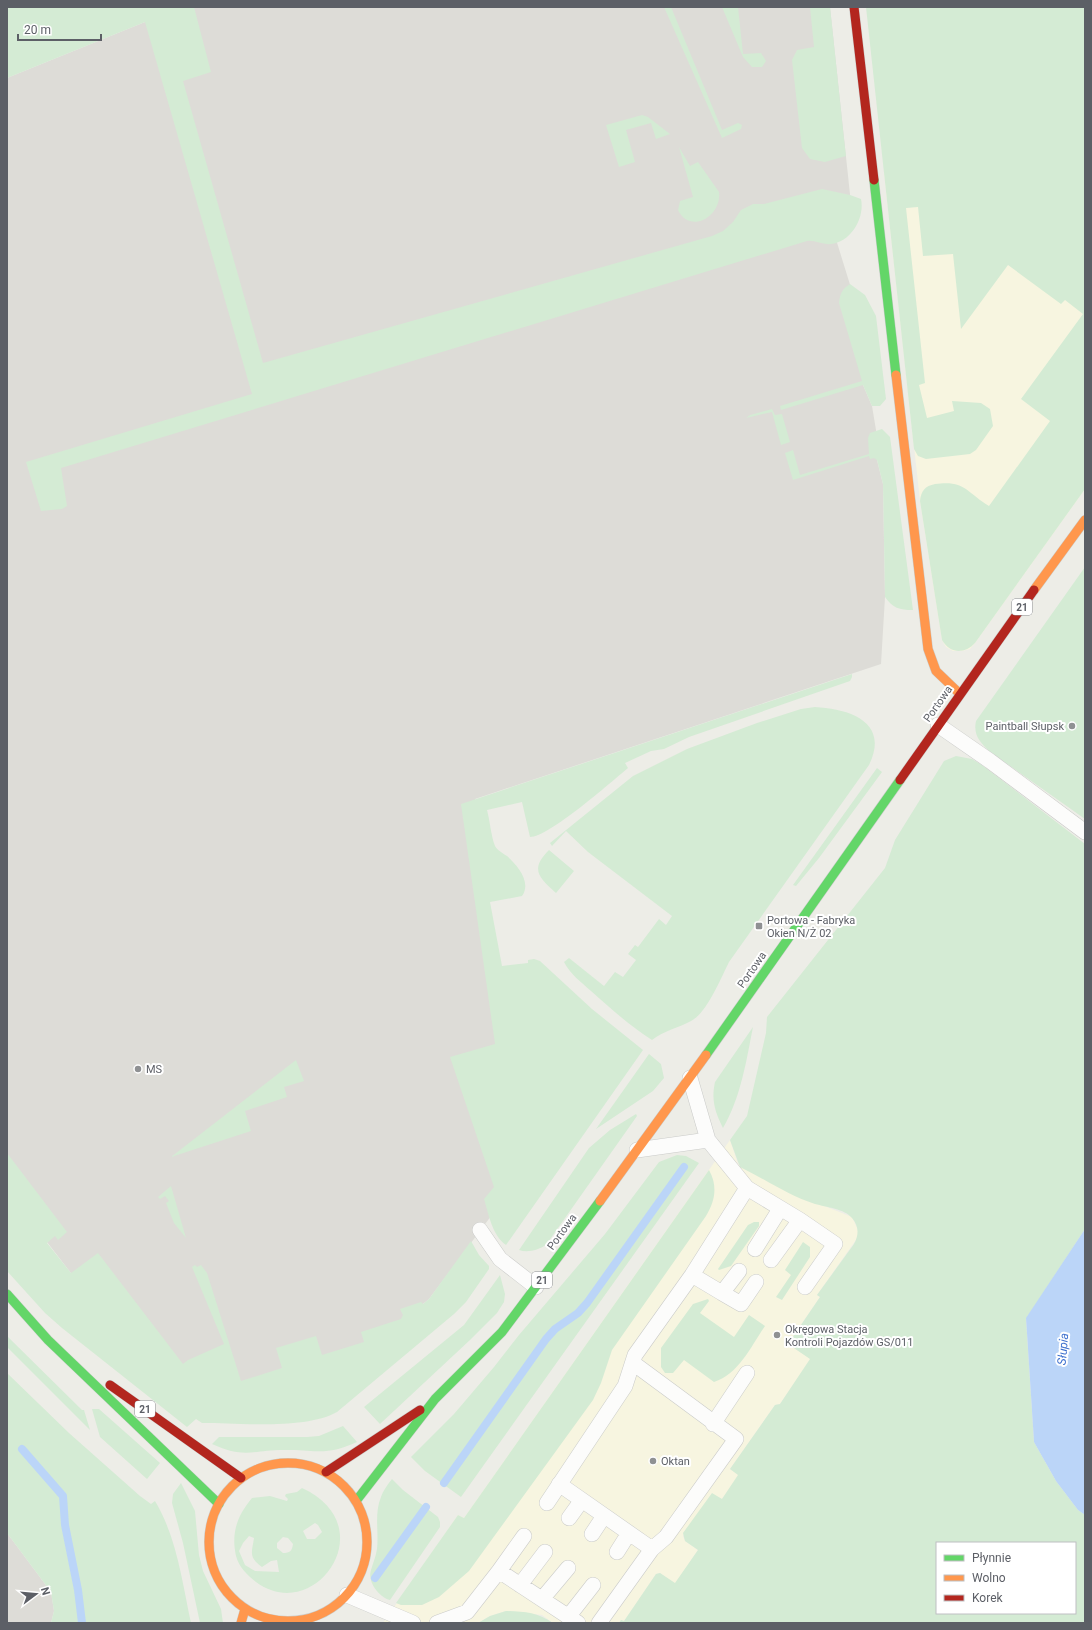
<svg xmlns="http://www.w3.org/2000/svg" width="1092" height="1630" viewBox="0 0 1092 1630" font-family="Roboto,sans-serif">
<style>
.commercial{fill:#f7f5e0}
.industrial{fill:#dddcd7}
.green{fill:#d4ebd4;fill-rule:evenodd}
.water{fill:#bbd5f8}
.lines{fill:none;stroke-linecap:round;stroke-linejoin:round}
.stream{stroke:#bbd5f8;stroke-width:8}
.lane-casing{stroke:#cacbc9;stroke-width:16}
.fast-casing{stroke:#cacccb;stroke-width:10}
.slow-casing{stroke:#cacccb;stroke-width:10}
.jam-casing{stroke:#cacccb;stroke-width:10}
.lane{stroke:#fcfcfb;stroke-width:15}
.fast{stroke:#63d668;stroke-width:9}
.slow{stroke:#ff974d;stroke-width:9}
.jam{stroke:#b3261e;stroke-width:9}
.poi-dot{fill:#8f9193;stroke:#fff;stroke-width:1.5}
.labels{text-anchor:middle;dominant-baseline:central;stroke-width:4;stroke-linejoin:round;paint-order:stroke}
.shield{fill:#fff;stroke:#8d8f94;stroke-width:1}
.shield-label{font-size:10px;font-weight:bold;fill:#5c5f66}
.street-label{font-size:11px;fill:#5c5f66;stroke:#fff}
.poi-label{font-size:11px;fill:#5c5f66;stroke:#fff;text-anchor:start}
.water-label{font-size:12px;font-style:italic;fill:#3c6fce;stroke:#fff}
</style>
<rect width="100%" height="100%" fill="#edede7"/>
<!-- commercial -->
<path class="commercial" d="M 894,170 L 906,208 L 918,206 L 1085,271 L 1085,489 L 975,643 L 970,649 L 962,651 L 953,651 L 946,647 L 942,640 L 920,501 L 884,172 Z
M 730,1140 L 738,1164 L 789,1192 L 852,1217 L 858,1230 L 858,1237 L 817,1295 L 820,1297 L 788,1344 L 811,1359 L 780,1404 L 775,1405 L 730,1469 L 739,1475 L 722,1499 L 712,1494 L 683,1536 L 685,1541 L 698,1550 L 675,1584 L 660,1573 L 656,1574 L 624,1622 L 621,1620 L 619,1623 L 553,1623 L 542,1615 L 506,1611 L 490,1616 L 478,1623 L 383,1623 L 458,1515 L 464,1518 Z"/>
<!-- industrial -->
<path class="industrial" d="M 141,7 L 830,7 L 852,213 L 830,220 L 869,346 L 863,385 L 872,406 L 876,430 L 877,460 L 883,484 L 885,597 L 881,664 L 475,799 L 527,1168 L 429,1299 L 318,1390 L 198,1392 L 124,1342 L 7,1190 L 7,78 L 145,22 Z
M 7,1533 L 51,1592 L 54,1611 L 51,1623 L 7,1623 Z"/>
<!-- green -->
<path class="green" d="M 7,7 L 194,7 L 211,72 L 183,81 L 263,363 L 712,236 L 723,231 L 733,222 L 741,210 L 753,204 L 764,204 L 822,189 L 850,195 L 861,199 C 865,218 851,242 831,244 C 823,245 815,240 807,241 L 61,468 L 67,506 L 62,509 L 41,511 L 26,462 L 252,394 L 145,22 L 7,78 Z
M 664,7 L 671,7 L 722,130 L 738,123 L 742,125 L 741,129 L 722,138 Z
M 722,7 L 738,7 L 743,54 L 761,53 L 766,61 L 762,67 L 752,67 L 743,57 Z
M 810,7 L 830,7 L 844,139 L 846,156 L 825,162 L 810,159 L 802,148 L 792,60 L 797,50 L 814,47 Z
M 866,7 L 1085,7 L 1085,489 L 975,643 C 965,654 950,654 942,640 L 920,501 C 921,491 925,486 935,484 C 965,480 966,492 989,506 L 1050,421 L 1021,399 L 1083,314 L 1065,300 L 1061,304 L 1008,265 L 961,329 L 953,254 L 923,256 L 918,207 L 906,208 L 925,383 L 919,385 L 927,418 L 954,411 L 952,401 L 981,403 L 990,409 L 993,426 L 976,450 L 970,454 L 926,459 L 918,456 L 914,449 Z
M 642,115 L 648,117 L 670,134 L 656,139 L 651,123 L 626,130 L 635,162 L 619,167 L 606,125 Z
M 679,147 L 690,166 L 698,162 L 719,192 C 722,216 690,235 678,210 L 680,201 L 693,197 Z
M 850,284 L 865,295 L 876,316 L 886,399 L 880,406 L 872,406 L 863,385 L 781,410 L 780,406 L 862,381 L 839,303 C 840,294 842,289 850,284 Z
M 772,409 L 775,415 L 782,414 L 790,442 L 781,445 L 772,412 L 746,418 L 750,415 Z
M 882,429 L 890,437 L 913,610 C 899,610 893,608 885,597 L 883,484 L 877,460 L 874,458 L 870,459 L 869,456 L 793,480 L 785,453 L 793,450 L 800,475 L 869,454 L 868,438 L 870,433 Z
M 1085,567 L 1085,819 L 989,751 C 980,742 973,735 976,721 Z
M 852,674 L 852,677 L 850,681 L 689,737 L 664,749 L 651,751 L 625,763 L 628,768 C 610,783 549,837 530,837 L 522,802 L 487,810 C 490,821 491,836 495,846 C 497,850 504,854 507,856 C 517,865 532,882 522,896 L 490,902 L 502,966 L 528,963 L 528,960 L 534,959 L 540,961 L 592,1009 L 643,1050 L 506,1245 C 492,1235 489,1215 484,1199 L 494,1187 L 450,1057 L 495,1044 L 461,804 Z
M 815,707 C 850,709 890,722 869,765 L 729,962 C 721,978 707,1013 691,1021 C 678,1028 663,1031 652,1040 C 629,1025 611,1009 591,991 C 581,982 570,974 564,962 L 569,958 L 604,986 L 615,972 L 623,977 L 636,960 L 628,954 L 635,945 L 638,947 L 659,919 L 666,925 L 672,916 L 588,852 L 566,831 L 552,846 L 550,843 L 633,776 L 687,749 L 757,723 L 801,709 Z
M 956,756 L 972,759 L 982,765 L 1085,844 L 1085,1229 L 1026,1319 L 1034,1442 L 1056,1481 L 1078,1510 L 1085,1515 L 1085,1623 L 619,1623 L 621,1620 L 624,1621 L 656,1574 L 660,1573 L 675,1583 L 698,1550 L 685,1541 L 683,1533 L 712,1493 L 722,1499 L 738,1475 L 730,1469 L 775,1405 L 780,1404 L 810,1359 L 788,1344 L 820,1297 L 817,1295 L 854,1244 C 859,1235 859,1226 852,1218 C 845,1209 826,1207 815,1204 C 789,1196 765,1179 740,1167 L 730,1140 L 747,1116 L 766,1033 L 767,1017 L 885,868 L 895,840 L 944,761 ZM 937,1543 L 1075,1543 L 1075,1613 L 937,1613 Z
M 877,768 L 882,772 L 819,858 L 796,886 L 793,885 Z
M 549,850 L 574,871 L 556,893 C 538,877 530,869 549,850 Z
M 753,1027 C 746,1062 741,1097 723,1128 C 715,1112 711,1100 715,1082 Z
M 649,1054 L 661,1064 L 664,1078 L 653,1091 L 596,1129 Z
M 296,1060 L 304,1081 L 284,1087 L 287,1097 L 245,1111 L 251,1131 L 171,1157 Z
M 636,1114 L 637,1116 L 546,1245 C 538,1250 528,1253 519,1250 L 589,1148 L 610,1130 Z
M 7,1153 L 67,1232 L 58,1240 L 55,1236 L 47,1243 L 71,1273 L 98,1253 L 183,1364 L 188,1360 L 224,1344 L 192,1267 L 195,1265 L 197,1267 L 201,1265 L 207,1273 L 241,1381 L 282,1368 L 276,1348 L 316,1336 L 322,1355 L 364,1342 L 361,1332 L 401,1319 L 403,1315 L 400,1309 L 421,1302 L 423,1304 L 429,1299 L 471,1241 L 479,1255 L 489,1266 L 489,1269 L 466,1302 L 454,1314 L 337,1412 C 305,1430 239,1423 202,1423 L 196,1419 L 187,1427 L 62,1328 L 45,1313 L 7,1271 Z
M 677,1155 L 686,1156 L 699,1163 L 461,1497 L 425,1471 L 411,1457 L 454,1414 L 494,1367 L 519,1335 L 605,1234 L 659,1162 Z
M 709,1170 C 718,1186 715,1201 706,1216 L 612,1350 L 601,1383 L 593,1400 L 469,1571 L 439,1597 L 422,1605 L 401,1605 L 396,1603 L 458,1515 L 464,1518 Z
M 171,1186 L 186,1238 L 174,1223 L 166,1203 L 169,1201 L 165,1196 L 160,1199 L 158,1197 Z
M 754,1222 L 759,1222 L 759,1226 L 731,1266 L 719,1270 L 718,1269 L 748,1225 Z
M 803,1242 L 810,1247 L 810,1257 L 782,1300 L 776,1297 L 791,1275 L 785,1270 Z
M 500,1275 L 505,1294 L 504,1302 L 497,1313 L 470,1340 L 380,1424 L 364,1407 L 464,1325 Z
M 708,1299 L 709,1301 L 700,1313 L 734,1337 L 749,1315 L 765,1326 C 751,1346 739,1374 714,1382 L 684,1360 L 673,1373 L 665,1373 L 661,1367 L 661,1348 L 693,1304 Z
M 7,1336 L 82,1410 L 84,1410 L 90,1430 L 7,1347 Z
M 7,1373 L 69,1433 L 140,1496 L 151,1504 L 155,1501 C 177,1538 182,1581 191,1623 L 51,1623 L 54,1611 L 51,1592 L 7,1533 Z
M 92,1409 L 99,1409 L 160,1463 L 147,1479 L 100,1437 Z
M 343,1426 L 357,1442 C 324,1457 317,1449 284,1450 C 252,1450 245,1459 212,1444 L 219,1437 L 307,1437 L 319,1436 Z
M 392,1479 L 403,1490 L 438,1517 L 440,1522 L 440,1527 L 390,1600 C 379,1597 367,1582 371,1570 C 373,1563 376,1556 377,1549 C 379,1532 374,1514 381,1497 C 383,1491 388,1484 392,1479 Z
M 181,1483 L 195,1511 L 199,1555 L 203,1571 L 221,1609 L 223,1623 L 200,1623 L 183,1543 L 172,1503 L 173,1494 Z
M 302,1488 C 385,1526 315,1626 256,1582 C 247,1575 239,1567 236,1556 C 231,1533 237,1516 252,1498 L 270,1496 L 287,1501 L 288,1499 L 285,1496 L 286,1494 L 297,1492 ZM 315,1523 L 318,1525 L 322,1532 L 315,1539 L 307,1539 L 303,1531 ZM 249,1536 L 254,1538 C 252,1552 248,1557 262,1567 L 271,1561 L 277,1560 L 279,1572 L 255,1571 L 245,1565 L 239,1551 L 243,1543 ZM 283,1537 L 288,1538 L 293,1544 C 292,1551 290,1553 283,1553 L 277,1548 L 277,1543 Z
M 506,1611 C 525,1612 537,1612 553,1623 L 478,1623 L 490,1616 Z"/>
<!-- water -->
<path class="water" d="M 1085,1229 L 1085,1515 L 1078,1510 L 1056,1481 L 1034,1442 L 1026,1318 Z"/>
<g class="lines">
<!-- stream -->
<path class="stream" d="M 22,1449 L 63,1496 L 65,1525 L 78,1590 L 82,1623
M 444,1483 L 546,1339 L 555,1329 L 578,1313 L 587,1303 L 684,1167
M 375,1578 L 426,1507"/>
<defs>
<path id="lane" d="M 938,725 L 990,761 L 1085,832
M 690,1078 L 708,1140 L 747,1188 L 800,1220 L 835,1244 L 805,1287
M 637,1150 L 708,1140
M 480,1230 L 500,1259 L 536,1287
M 755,1249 L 780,1209
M 771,1260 L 800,1220
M 692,1275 L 722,1293 L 739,1271
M 722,1293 L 741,1304 L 756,1282
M 713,1424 L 747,1373
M 559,1484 L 652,1549
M 547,1503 L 625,1386 L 635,1355 L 692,1275 L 747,1188
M 569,1518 L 582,1500
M 592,1534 L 604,1516
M 617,1552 L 629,1533
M 499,1571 L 578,1623
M 520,1585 L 545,1552
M 347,1595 L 413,1623
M 542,1599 L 568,1568
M 568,1617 L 593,1585
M 437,1623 L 467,1612 L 499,1571 L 524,1536
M 599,1623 L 652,1549 L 666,1537 L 736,1439 L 633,1363"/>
<path id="fast" d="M 874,180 L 896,375
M 706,1055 L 900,780
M 7,1294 L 48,1340 L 219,1504
M 356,1501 L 435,1399 L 502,1332 L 600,1201
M 278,1623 L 279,1621"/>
<path id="slow" d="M 896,375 L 928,649 L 936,671 L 960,694
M 1034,590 L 1085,520
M 600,1201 L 706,1055
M209 1542a79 79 0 1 1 158 0a79 79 0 1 1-158 0Z
M 241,1623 L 245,1609"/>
<path id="jam" d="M 854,7 L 874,180
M 900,780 L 1034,590
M 110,1385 L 241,1478
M 326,1472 L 420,1410"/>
</defs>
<!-- lane casing -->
<use href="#lane" class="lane-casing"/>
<!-- fast casing -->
<use href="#fast" class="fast-casing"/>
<!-- slow casing -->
<use href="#slow" class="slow-casing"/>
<!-- jam casing -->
<use href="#jam" class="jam-casing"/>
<!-- lane -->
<use href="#lane" class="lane"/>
<!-- fast -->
<use href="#fast" class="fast"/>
<!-- slow -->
<use href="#slow" class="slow"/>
<!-- jam -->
<use href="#jam" class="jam"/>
</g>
<!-- markers -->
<g class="poi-dot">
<circle cx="1072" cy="726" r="4"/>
<rect x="755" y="922" width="8" height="8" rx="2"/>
<circle cx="138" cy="1069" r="4"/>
<circle cx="777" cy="1335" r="4"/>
<circle cx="653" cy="1461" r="4"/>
</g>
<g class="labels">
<!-- shield labels -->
<g class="shield">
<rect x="1012" y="599" width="20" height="16" rx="3"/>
<rect x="532" y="1272" width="20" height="16" rx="3"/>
<rect x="135" y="1401" width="20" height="16" rx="3"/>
</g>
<g class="shield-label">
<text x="1022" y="607">21</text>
<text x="542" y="1280">21</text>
<text x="145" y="1409">21</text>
</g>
<!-- street labels -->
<g class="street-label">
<text transform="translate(938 704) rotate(-55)">Portowa</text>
<text transform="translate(752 970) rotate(-55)">Portowa</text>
<text transform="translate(562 1232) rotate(-54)">Portowa</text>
</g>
<!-- poi labels -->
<g class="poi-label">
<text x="1064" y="726" text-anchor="end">Paintball Słupsk</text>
<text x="767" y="920">Portowa - Fabryka<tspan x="767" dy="13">Okien N/Ż 02</tspan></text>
<text x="146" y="1069">MS</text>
<text x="785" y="1329">Okręgowa Stacja<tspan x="785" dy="13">Kontroli Pojazdów GS/011</tspan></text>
<text x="661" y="1461">Oktan</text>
</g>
<!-- water labels -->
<g class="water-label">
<text transform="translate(1063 1349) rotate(-85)">Słupia</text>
</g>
</g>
<!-- border -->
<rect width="1092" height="1630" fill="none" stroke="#5c5f66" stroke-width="16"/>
<!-- legend -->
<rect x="936" y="1542" width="140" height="72" fill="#ffffff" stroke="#bebfc2"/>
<rect x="944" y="1555" width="20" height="6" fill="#63d668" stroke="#bebfc2"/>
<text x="972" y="1562" font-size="12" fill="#5c5f66">Płynnie</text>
<rect x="944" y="1575" width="20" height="6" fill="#ff974d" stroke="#bebfc2"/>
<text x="972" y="1582" font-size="12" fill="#5c5f66">Wolno</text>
<rect x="944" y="1595" width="20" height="6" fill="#b3261e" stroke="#bebfc2"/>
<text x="972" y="1602" font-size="12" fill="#5c5f66">Korek</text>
<!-- north arrow -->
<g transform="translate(36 1594) rotate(74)" stroke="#ffffff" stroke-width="3" paint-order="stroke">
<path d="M0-3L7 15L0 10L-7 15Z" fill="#5c5f66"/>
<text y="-6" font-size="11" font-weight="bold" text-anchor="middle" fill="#5c5f66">N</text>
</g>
<!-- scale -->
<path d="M18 34v6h83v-6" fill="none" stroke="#5c5f66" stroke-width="2"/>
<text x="24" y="34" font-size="12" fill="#5c5f66" stroke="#ffffff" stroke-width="3" paint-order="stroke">20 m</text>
</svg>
